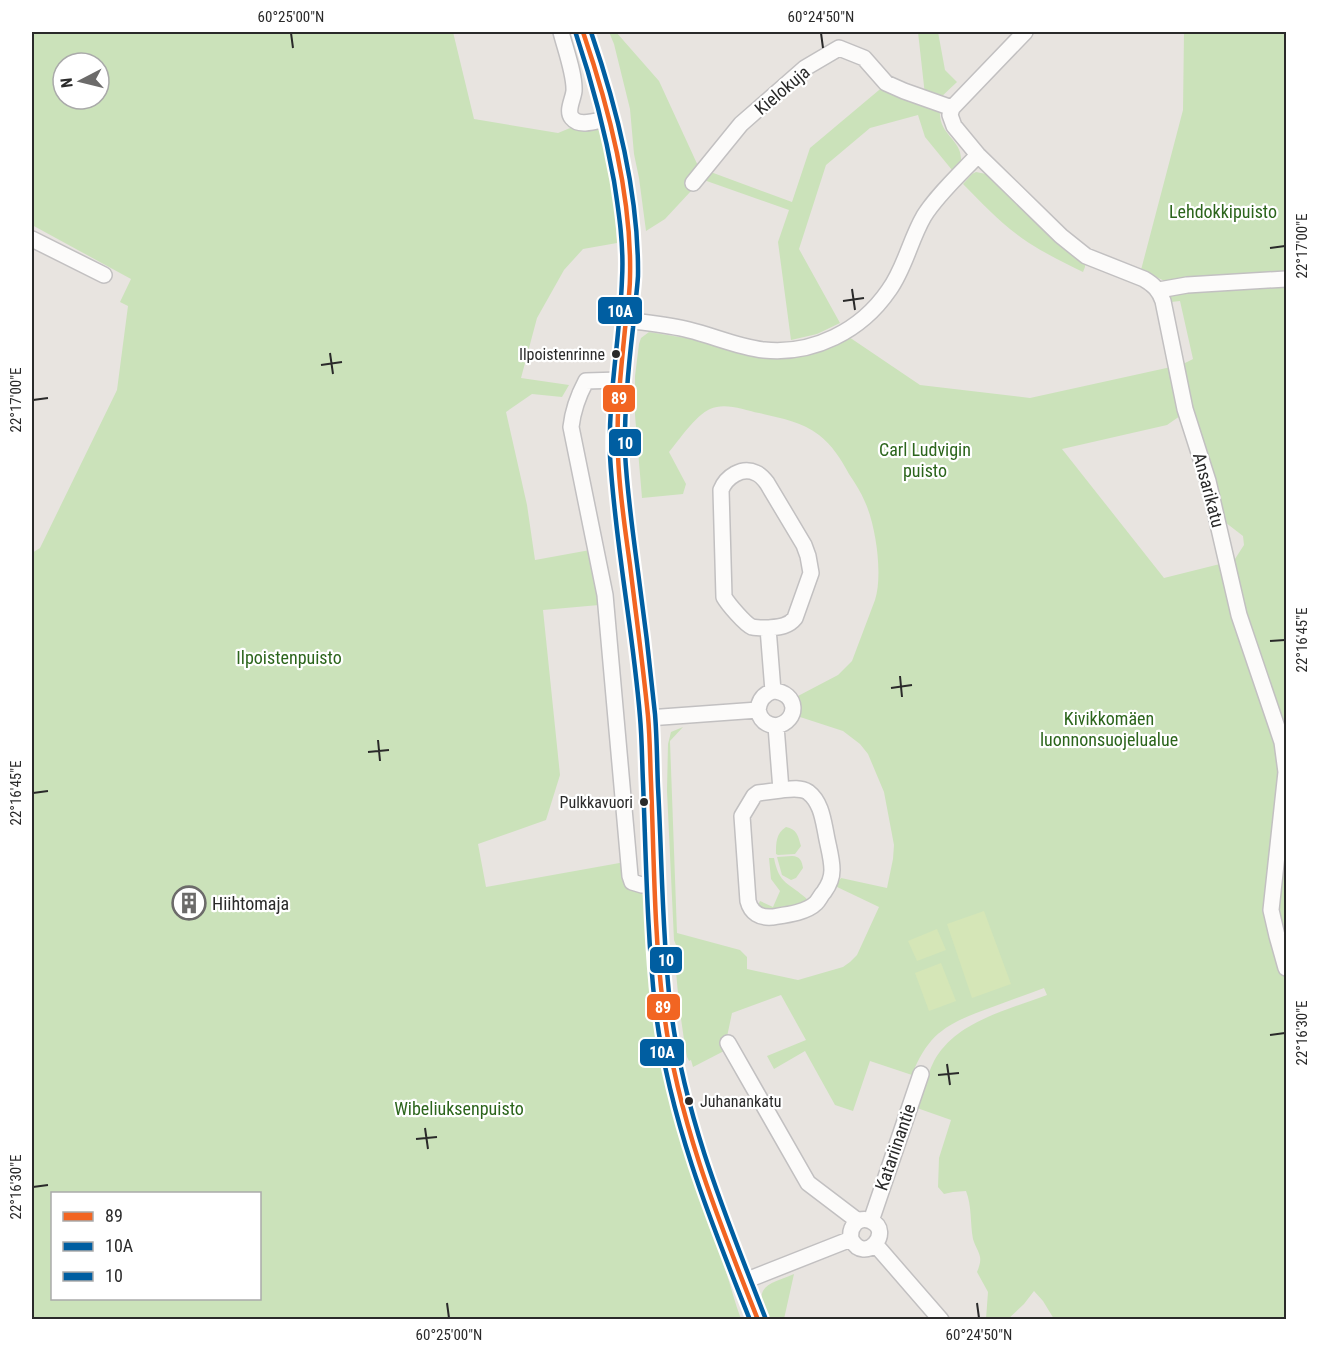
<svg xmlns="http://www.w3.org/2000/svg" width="1318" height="1351" viewBox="0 0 1318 1351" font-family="'Roboto Condensed',sans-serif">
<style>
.green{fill:#cbe2ba;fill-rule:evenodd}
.pitch{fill:#d5e6b7}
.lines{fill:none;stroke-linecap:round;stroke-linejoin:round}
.minor-casing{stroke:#c2c0c1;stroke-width:18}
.major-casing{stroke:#c4c3c1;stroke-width:21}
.minor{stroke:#fcfbfa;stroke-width:15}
.major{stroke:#e5e1d4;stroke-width:18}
.bus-1-casing{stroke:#fff;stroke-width:9}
.bus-2-casing{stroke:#fff;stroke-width:9}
.bus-3-casing{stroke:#fff;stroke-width:9}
.bus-1{stroke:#f26522;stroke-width:4.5}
.bus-2{stroke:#005ea1;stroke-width:4.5}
.bus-3{stroke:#005ea1;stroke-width:4.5}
.ticks{fill:none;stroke:#2a2a2a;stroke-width:2}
.bus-dot{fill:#2a2a2a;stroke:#fff;stroke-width:2}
.labels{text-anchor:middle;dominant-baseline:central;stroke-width:4.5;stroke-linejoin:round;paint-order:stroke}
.bus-label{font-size:16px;fill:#2a2a2a;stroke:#fff;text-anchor:end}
.street-label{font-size:18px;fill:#2a2a2a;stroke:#fff}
.park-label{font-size:18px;fill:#2c651c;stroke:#fff}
.poi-label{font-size:18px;fill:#2a2a2a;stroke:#fff;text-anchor:start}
.line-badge{stroke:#fff;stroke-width:2}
.badge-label{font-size:16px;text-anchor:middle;font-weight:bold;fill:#fff}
.neatline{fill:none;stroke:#2a2a2a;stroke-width:2}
.ticks-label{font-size:15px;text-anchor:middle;fill:#2a2a2a}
</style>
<rect width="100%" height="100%" fill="#e8e4e0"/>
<!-- green -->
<path class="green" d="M 32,32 L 453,32 L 474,119 L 558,133 L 575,126 L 601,127 L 614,202 L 617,243 L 583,249 L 564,270 L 537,318 L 521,378 L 569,385 L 562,397 L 532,394 L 506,412 L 527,505 L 535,560 L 590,550 L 599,605 L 543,610 L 560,775 L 546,820 L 478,844 L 486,887 L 625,862 L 642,889 L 649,936 L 727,1261 L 723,1263 C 730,1282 734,1301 741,1319 L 32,1319 L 32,553 L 40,548 L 117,390 L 128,306 L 120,302 L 131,279 L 32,225 ZM 63,63 L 99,63 L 99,99 L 63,99 ZM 52,1194 L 260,1194 L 260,1298 L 52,1298 Z
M 609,32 L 616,32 L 659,81 L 699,168 L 686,185 L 691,191 L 665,219 L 646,231 L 639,178 L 634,154 L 630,109 L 614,44 Z
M 918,32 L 938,32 L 945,70 L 957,82 L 939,99 L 925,95 Z
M 1184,32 L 1286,32 L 1286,273 L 1169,283 L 1141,270 L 1183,110 Z
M 885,85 L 940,110 C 938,135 962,139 961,160 L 952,170 L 925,137 L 918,115 L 870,128 L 826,165 L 799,249 L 840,323 L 817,334 L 791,340 L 778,242 L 789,210 L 701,179 L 708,171 L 792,202 L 810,148 Z
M 976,172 L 986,174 L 991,176 L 1073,256 L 1085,264 L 1085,267 L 1083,272 C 1065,263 1046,254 1029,243 C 1004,227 984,205 963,184 L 972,174 Z
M 1286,285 L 1286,751 L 1243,617 L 1233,562 L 1244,545 L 1243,536 L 1221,519 L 1198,423 L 1190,404 L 1183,364 L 1193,359 L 1180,301 L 1171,302 L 1166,293 Z
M 649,332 L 704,341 L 746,354 L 849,337 L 920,385 L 1030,398 L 1171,367 L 1180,416 L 1167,425 L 1062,449 L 1164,578 L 1224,563 L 1281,757 L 1276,895 L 1286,813 L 1286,1319 L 1054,1319 L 1043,1301 L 1034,1291 L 1024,1304 L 1008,1319 L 986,1319 L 988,1292 L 977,1272 C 979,1267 981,1262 980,1257 C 979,1251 975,1246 973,1239 C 970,1223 972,1206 966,1191 L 953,1192 L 944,1194 L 938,1187 L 939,1158 L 951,1120 L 917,1108 C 922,1093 927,1075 934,1061 C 956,1021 1008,1010 1047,995 L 1044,988 C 1025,995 1006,1002 987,1009 C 946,1024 928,1034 912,1075 L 870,1061 L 853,1111 L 835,1105 L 805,1051 L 774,1069 L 767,1056 L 806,1040 L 781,995 L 732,1013 L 724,1051 L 693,1067 L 691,1060 L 689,1061 L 687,1057 C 681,1024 677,990 675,956 L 678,956 L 678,950 L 674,940 L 667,791 L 668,744 L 671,732 L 683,727 L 670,741 L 677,933 L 740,950 L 747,957 L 747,969 L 798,980 L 843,967 L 850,962 L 857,955 L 879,907 L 835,886 L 841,878 L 887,888 L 893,859 L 894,845 L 884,792 L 868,754 L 860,744 L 843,731 L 800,717 L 801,706 L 798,696 L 838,675 L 852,661 L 875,600 C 883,575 876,526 865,502 C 861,492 855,483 849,474 C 841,459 832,445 819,435 C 801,421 780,418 759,413 C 744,410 725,402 710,409 C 695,416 680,439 669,452 L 686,484 L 683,494 L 642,498 L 635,415 L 635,376 L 639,344 L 641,338 Z
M 786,827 C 797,829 798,836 801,846 L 795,854 L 778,855 L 776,854 C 776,843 776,833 786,827 Z
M 792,856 C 800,856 802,861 803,868 L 796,878 L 791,880 L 782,875 L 777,857 Z
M 769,858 L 774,858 C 779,885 789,882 808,900 L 794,907 L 767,911 L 757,907 L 760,901 L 773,907 L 780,891 L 771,879 Z
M 794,1274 L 784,1319 L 767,1319 C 754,1285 765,1286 794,1274 Z"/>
<!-- pitch -->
<path class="pitch" d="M 984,911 L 1011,984 L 972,998 L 947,924 Z
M 937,929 L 946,950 L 917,961 L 908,941 Z
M 941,963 L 956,1001 L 929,1011 L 915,973 Z"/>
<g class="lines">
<defs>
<path id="minor" d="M 561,32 C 565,48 575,75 574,91 C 573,100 566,111 572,118 C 580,128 598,120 608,118
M 952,108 L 950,115 L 954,126 L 978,155 L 1061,236 L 1086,256 L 1144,279 C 1154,285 1159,290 1163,301 L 1185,409 L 1208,481 L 1239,615 L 1282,742 L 1286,772 L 1271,910 L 1277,936 L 1286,968
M 952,108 L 1025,32
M 693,183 L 741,124 L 805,68 L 839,48 L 864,58 L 886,83 L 904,91 L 952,108
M 32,239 L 104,275
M 1159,290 L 1187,285 L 1286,279
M 626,320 C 647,323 669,325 689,330 C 714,336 738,347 764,350 C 813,355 861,331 889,290 C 905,268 910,240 924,216 C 937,195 961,173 978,155
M 620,380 L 586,381 C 578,396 573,409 571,427 L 605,595 L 630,876 L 632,882 L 642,885 L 655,885
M 773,691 C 798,692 800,721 776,726
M 758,710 C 759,700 764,694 773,691 L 768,628 C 778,627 788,627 795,618 L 811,573 L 808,556 L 804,545 L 767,483 C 764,479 761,475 756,473 C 742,466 726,477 721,490 L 724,597 C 728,604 745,624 752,627 C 757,628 763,628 768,628
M 758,710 C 760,720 766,725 776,726 L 781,790 L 758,793 L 754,796 L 742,816 L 748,901 C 751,913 760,918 772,917 C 785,915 806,913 816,903 C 819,900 821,895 824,892 C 829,885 832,879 832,870 C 832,858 828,846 826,834 C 823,819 821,802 808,792 C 800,787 790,789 781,790
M 648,718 L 758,710
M 728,1043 L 808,1183 L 858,1221
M 871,1221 L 921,1074
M 875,1244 L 941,1320
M 742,1282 L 851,1239 C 865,1266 894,1231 871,1221 C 858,1215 849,1227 851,1239"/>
<path id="major" d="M 583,32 L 597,73 L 616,151 L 627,213 L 630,251 L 630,280 L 618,398 L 617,429 L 618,458 L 622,507 L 637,620 L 648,718 L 657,929 L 663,1006 L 675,1076 L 689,1133 L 716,1214 L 758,1320"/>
</defs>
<!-- minor casing -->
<use href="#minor" class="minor-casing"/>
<!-- major casing -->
<use href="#major" class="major-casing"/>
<!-- minor -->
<use href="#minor" class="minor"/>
<!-- major -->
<use href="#major" class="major"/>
<defs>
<path id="bus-1" d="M 583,32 C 609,108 632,196 630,277 C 630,294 627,312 625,329 C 621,371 616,412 618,454 C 619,491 625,528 630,565 C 636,615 643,665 648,716 C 650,738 650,760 651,782 C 654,856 654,931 663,1005 C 676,1115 717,1217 758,1320"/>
<path id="bus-2" d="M 576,34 C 592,82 605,131 614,181 C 619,213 624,246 622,279 C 620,338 608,395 610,456 C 615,543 633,630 640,717 C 642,739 642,761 643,782 C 646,857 647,932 655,1006 C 668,1115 709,1218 750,1320"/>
<path id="bus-3" d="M 591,32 C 617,108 639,194 638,276 C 637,293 634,311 633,328 C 628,370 624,411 625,453 C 627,490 632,527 637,564 C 644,614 650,664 655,714 C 657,738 657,763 658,787 C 662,859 662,932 670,1003 C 683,1113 725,1215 765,1317"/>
</defs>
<!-- bus-1 casing -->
<use href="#bus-1" class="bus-1-casing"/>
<!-- bus-2 casing -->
<use href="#bus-2" class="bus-2-casing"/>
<!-- bus-3 casing -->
<use href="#bus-3" class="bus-3-casing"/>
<!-- bus-1 -->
<use href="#bus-1" class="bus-1"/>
<!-- bus-2 -->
<use href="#bus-2" class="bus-2"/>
<!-- bus-3 -->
<use href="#bus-3" class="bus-3"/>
</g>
<!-- ticks -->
<path class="ticks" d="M 291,33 L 293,48M 821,33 L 823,48M 1270,248 L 1285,246M 852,289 L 855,310M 843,301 L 864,298M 330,353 L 333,374M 321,365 L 342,362M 33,400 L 48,398M 1270,641 L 1285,640M 900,676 L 902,697M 891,688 L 912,685M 378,740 L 380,761M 368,752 L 389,750M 33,793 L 48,791M 1270,1035 L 1285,1033M 947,1064 L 950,1085M 938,1075 L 959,1073M 425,1128 L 428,1149M 416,1139 L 437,1137M 33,1187 L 48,1185M 447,1303 L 449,1318M 977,1303 L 979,1318"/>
<!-- icons -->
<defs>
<symbol id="building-ring" viewBox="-11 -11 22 22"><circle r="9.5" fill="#fff" stroke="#6c6b6a" stroke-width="1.5"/><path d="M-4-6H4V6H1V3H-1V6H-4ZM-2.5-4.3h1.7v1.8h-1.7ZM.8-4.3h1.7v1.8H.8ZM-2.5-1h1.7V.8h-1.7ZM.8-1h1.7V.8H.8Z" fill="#6c6b6a"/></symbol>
</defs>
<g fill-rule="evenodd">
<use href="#building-ring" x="170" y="884" width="38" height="38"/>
</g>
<!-- markers -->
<g class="bus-dot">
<circle cx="616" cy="354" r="5"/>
<circle cx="644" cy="802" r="5"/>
<circle cx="689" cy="1101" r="5"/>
</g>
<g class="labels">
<!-- bus labels -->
<g class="bus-label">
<text x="605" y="354">Ilpoistenrinne</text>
<text x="633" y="802">Pulkkavuori</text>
<text x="700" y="1101" text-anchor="start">Juhanankatu</text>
</g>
<!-- street labels -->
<g class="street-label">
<text transform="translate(782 90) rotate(-40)">Kielokuja</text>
<text transform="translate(1209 490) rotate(75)">Ansarikatu</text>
<text transform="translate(895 1147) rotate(-71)">Katariinantie</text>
</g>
<!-- park labels -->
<g class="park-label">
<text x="1223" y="211">Lehdokkipuisto</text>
<text x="925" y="449">Carl Ludvigin<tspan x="925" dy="21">puisto</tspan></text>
<text x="289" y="657">Ilpoistenpuisto</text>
<text x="1109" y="718">Kivikkomäen<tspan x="1109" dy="21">luonnonsuojelualue</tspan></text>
<text x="459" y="1108">Wibeliuksenpuisto</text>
</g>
<!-- poi labels -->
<g class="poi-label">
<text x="212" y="903">Hiihtomaja</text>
</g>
</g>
<g class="line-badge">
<rect x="597" y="296" width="46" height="29" rx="6" fill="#005ea1"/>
<rect x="602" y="384" width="34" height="29" rx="6" fill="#f26522"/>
<rect x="608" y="428" width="34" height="29" rx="6" fill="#005ea1"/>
<rect x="649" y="946" width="34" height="28" rx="6" fill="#005ea1"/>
<rect x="646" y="993" width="35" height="28" rx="6" fill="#f26522"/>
<rect x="639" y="1038" width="46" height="29" rx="6" fill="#005ea1"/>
</g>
<g class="badge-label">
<text x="620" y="317">10A</text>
<text x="619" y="404">89</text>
<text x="625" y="449">10</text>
<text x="666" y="966">10</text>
<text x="663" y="1013">89</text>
<text x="662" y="1058">10A</text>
</g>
<!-- border -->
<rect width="1318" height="1351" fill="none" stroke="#ffffff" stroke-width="66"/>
<!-- legend -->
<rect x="51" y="1192" width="210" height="108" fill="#ffffff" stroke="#aaaaaa" stroke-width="1.5"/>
<rect x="63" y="1212" width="30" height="9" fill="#f26522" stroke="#aaaaaa" stroke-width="1.5"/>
<text x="105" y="1222" font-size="18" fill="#2a2a2a">89</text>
<rect x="63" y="1242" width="30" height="9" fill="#005ea1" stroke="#aaaaaa" stroke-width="1.5"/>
<text x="105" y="1252" font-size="18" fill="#2a2a2a">10A</text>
<rect x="63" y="1272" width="30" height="9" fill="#005ea1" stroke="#aaaaaa" stroke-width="1.5"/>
<text x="105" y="1282" font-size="18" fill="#2a2a2a">10</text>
<!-- north arrow -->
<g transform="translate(81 81) rotate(263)"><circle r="28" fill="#ffffff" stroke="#aaaaaa" stroke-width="1.5"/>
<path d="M0-4.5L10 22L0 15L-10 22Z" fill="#6c6b6a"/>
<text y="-9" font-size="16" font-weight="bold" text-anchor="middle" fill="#2a2a2a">N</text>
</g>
<rect x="33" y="33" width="1252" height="1285" class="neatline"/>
<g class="ticks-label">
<text x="291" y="22">60°25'00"N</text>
<text x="821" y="22">60°24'50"N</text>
<text transform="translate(1302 246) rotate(-90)" y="5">22°17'00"E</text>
<text transform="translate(16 400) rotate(-90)" y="5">22°17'00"E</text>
<text transform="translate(1302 640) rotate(-90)" y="5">22°16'45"E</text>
<text transform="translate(16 793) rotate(-90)" y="5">22°16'45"E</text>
<text transform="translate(1302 1033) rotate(-90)" y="5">22°16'30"E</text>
<text transform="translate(16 1187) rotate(-90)" y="5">22°16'30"E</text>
<text x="449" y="1340">60°25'00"N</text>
<text x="979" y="1340">60°24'50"N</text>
</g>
</svg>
